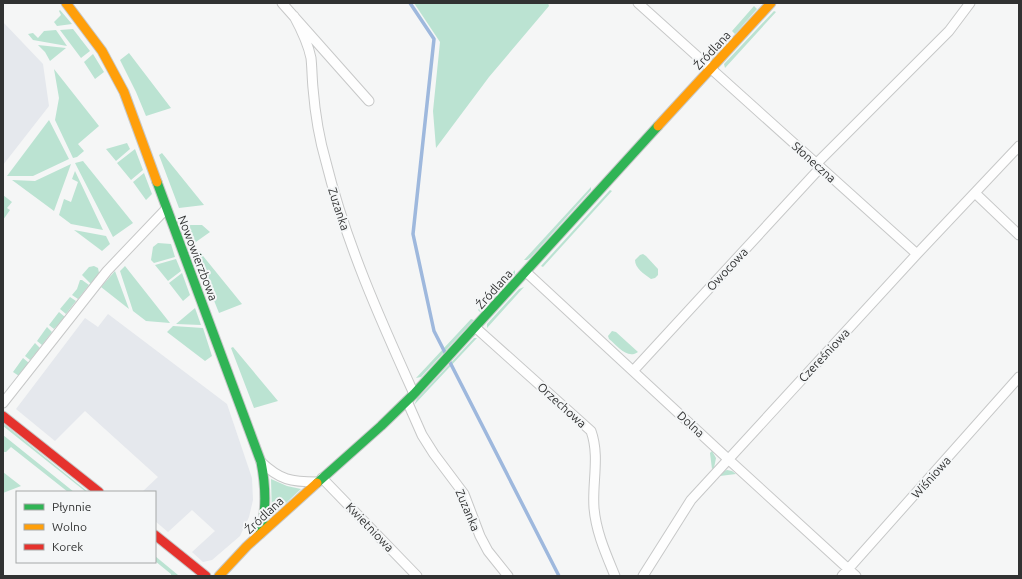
<svg xmlns="http://www.w3.org/2000/svg" width="1022" height="579" viewBox="0 0 1022 579" font-family="Ubuntu,sans-serif">
<style>
.built{fill:#e5e8ed}
.green{fill:#bbe3d2}
.lines{fill:none;stroke-linecap:round;stroke-linejoin:round}
.stream{stroke:#9eb8dd;stroke-width:3.5}
.street-casing{stroke:#c7c8c8;stroke-width:11}
.fast-casing{stroke:#c7c8c8;stroke-width:11}
.slow-casing{stroke:#c7c8c8;stroke-width:11}
.jam-casing{stroke:#c7c8c8;stroke-width:11}
.street{stroke:#fefefe;stroke-width:9}
.fast{stroke:#30b455;stroke-width:9}
.slow{stroke:#ff9f0a;stroke-width:9}
.jam{stroke:#e5322d;stroke-width:9}
.labels{text-anchor:middle;dominant-baseline:central;stroke-width:4;stroke-linejoin:round;paint-order:stroke}
.street-label{font-size:12px;fill:#313232;stroke:#f4f6f7}
</style>
<rect width="100%" height="100%" fill="#f5f6f6"/>
<!-- built -->
<path class="built" d="M 3,22 L 43,64 L 49,106 L 3,165 Z
M 108,314 L 227,404 L 252,478 L 253,500 L 249,517 L 240,536 L 212,560 L 203,562 L 192,552 L 215,531 L 192,510 L 168,532 L 155,521 L 155,492 L 142,492 L 158,477 L 85,411 L 55,441 L 16,409 L 85,318 L 98,327 Z"/>
<!-- green -->
<path class="green" d="M 414,3 L 548,3 L 549,6 L 489,77 L 436,148 L 433,111 L 440,42 Z
M 754,6 L 757,9 L 735,34 L 732,31 Z
M 60,10 L 72,24 L 57,26 L 54,22 L 61,15 L 59,11 Z
M 774,11 L 776,12 L 725,68 L 724,64 Z
M 73,29 L 90,51 L 81,58 L 60,30 Z
M 56,30 L 67,46 L 33,40 L 28,34 L 33,33 L 38,38 L 44,31 Z
M 38,45 L 66,48 L 50,61 L 45,52 Z
M 129,53 L 171,108 L 146,116 L 136,92 L 120,60 Z
M 93,54 L 104,72 L 95,79 L 84,62 Z
M 54,69 L 99,126 L 78,144 L 84,151 L 77,157 L 73,158 L 55,120 L 59,98 Z
M 49,120 L 69,159 L 33,176 L 7,176 Z
M 127,143 L 130,149 L 116,161 L 106,149 Z
M 135,149 L 143,170 L 131,180 L 117,163 Z
M 162,153 L 204,205 L 179,208 L 159,155 Z
M 83,161 L 133,223 L 113,237 L 75,163 Z
M 71,164 L 54,211 L 12,180 L 35,181 Z
M 75,171 L 103,230 L 71,224 L 59,215 L 64,199 L 71,202 L 78,182 L 72,179 Z
M 144,173 L 152,194 L 146,200 L 133,182 Z
M 591,187 L 591,190 L 531,257 L 527,260 L 524,260 Z
M 610,190 L 612,191 L 543,267 L 541,266 Z
M 3,195 L 12,202 L 7,208 L 10,210 L 3,220 Z
M 191,225 L 202,225 L 210,232 L 193,244 L 186,226 Z
M 74,230 L 106,236 L 110,244 L 102,251 Z
M 158,243 L 171,244 L 175,257 L 154,263 L 151,260 L 153,247 Z
M 199,251 L 242,304 L 219,313 L 195,253 Z
M 643,254 L 646,256 L 658,269 L 658,275 L 655,278 L 651,279 C 644,274 635,268 635,260 L 640,255 Z
M 176,259 L 181,271 L 168,281 L 155,265 Z
M 94,266 L 98,268 L 99,273 L 91,284 L 82,275 L 89,267 Z
M 125,266 L 170,323 L 146,321 L 133,311 L 120,271 Z
M 515,270 L 515,274 L 480,312 L 478,310 Z
M 115,271 L 129,309 L 101,287 Z
M 182,273 L 190,295 L 183,301 L 169,283 Z
M 80,280 L 82,280 L 89,285 L 78,299 L 72,295 L 77,289 Z
M 524,287 L 487,328 L 487,324 L 519,289 Z
M 70,297 L 76,301 L 66,314 L 60,309 Z
M 195,308 L 201,325 L 176,324 Z
M 59,312 L 65,317 L 54,329 L 49,325 Z
M 471,319 L 474,320 L 421,377 L 416,378 Z
M 173,326 L 203,328 L 212,356 L 205,361 L 167,332 Z
M 47,327 L 52,332 L 42,345 L 37,341 Z
M 612,331 L 616,332 L 638,352 C 627,360 617,345 609,339 L 608,336 Z
M 474,338 L 477,338 L 414,405 L 417,399 Z
M 35,343 L 40,348 L 30,360 L 25,356 Z
M 233,347 L 278,401 L 254,408 L 231,348 Z
M 23,358 L 29,363 L 19,376 L 13,372 Z
M 3,424 L 4,424 L 88,492 L 86,492 L 3,426 Z
M 3,435 L 74,492 L 68,492 L 11,447 L 6,452 L 4,452 Z
M 712,451 L 716,458 L 714,468 L 712,469 L 710,453 Z
M 727,470 L 732,471 L 736,474 L 720,476 L 718,474 Z
M 3,472 L 21,486 L 3,493 Z
M 271,479 L 287,486 L 301,489 L 272,516 Z
M 155,556 L 178,575 L 178,576 L 171,576 L 171,574 L 155,561 Z"/>
<g class="lines">
<!-- stream -->
<path class="stream" d="M 410,3 L 434,39 L 413,234 L 434,331 L 559,576"/>
<defs>
<path id="street" d="M 282,3 L 369,101
M 638,3 L 917,254
M 294,16 C 301,29 308,43 311,58 C 312,67 312,78 313,88 C 315,113 319,138 326,162 C 346,243 380,319 414,394
M 816,164 L 949,31 L 970,3
M 975,193 L 1019,235
M 526,272 L 728,459 L 856,576
M 476,328 L 591,431 C 600,456 592,483 594,508 C 596,532 606,554 615,576
M 633,371 L 820,168
M 407,401 L 422,435 L 434,454 L 464,494 L 480,536 L 488,551 L 508,576
M 3,403 L 107,271 L 166,209
M 261,462 C 280,480 291,482 317,482
M 322,478 L 417,576
M 643,576 L 691,500 L 714,475 L 917,254 L 1019,146
M 842,576 L 1019,377"/>
<path id="fast" d="M 157,182 L 261,462 C 266,487 267,510 260,534
M 317,483 L 381,426 L 414,394 L 658,126"/>
<path id="slow" d="M 66,3 L 102,51 L 124,92 L 157,182
M 658,126 L 771,3
M 219,576 L 247,546 L 317,483"/>
<path id="jam" d="M 3,416 L 99,492
M 155,535 L 206,576"/>
</defs>
<!-- street casing -->
<use href="#street" class="street-casing"/>
<!-- fast casing -->
<use href="#fast" class="fast-casing"/>
<!-- slow casing -->
<use href="#slow" class="slow-casing"/>
<!-- jam casing -->
<use href="#jam" class="jam-casing"/>
<!-- street -->
<use href="#street" class="street"/>
<!-- fast -->
<use href="#fast" class="fast"/>
<!-- slow -->
<use href="#slow" class="slow"/>
<!-- jam -->
<use href="#jam" class="jam"/>
</g>
<g class="labels">
<!-- street labels -->
<g class="street-label">
<text transform="translate(712 50) rotate(-47)">Źródlana</text>
<text transform="translate(814 162) rotate(42)">Słoneczna</text>
<text transform="translate(339 209) rotate(72)">Zuzanka</text>
<text transform="translate(198 258) rotate(69)">Nowowierzbowa</text>
<text transform="translate(727 269) rotate(-47)">Owocowa</text>
<text transform="translate(494 289) rotate(-48)">Źródlana</text>
<text transform="translate(824 355) rotate(-47)">Czereśniowa</text>
<text transform="translate(562 405) rotate(42)">Orzechowa</text>
<text transform="translate(691 424) rotate(43)">Dolna</text>
<text transform="translate(931 477) rotate(-48)">Wiśniowa</text>
<text transform="translate(468 510) rotate(67)">Zuzanka</text>
<text transform="translate(264 515) rotate(-43)">Źródlana</text>
<text transform="translate(370 527) rotate(46)">Kwietniowa</text>
</g>
</g>
<!-- border -->
<rect width="1022" height="579" fill="none" stroke="#313232" stroke-width="8"/>
<!-- legend -->
<rect x="16" y="491" width="140" height="72" fill="#f4f6f7" stroke="#a6a8a8"/>
<rect x="24" y="504" width="20" height="6" fill="#30b455" stroke="#a6a8a8"/>
<text x="52" y="511" font-size="12" fill="#313232">Płynnie</text>
<rect x="24" y="524" width="20" height="6" fill="#ff9f0a" stroke="#a6a8a8"/>
<text x="52" y="531" font-size="12" fill="#313232">Wolno</text>
<rect x="24" y="544" width="20" height="6" fill="#e5322d" stroke="#a6a8a8"/>
<text x="52" y="551" font-size="12" fill="#313232">Korek</text>
</svg>
